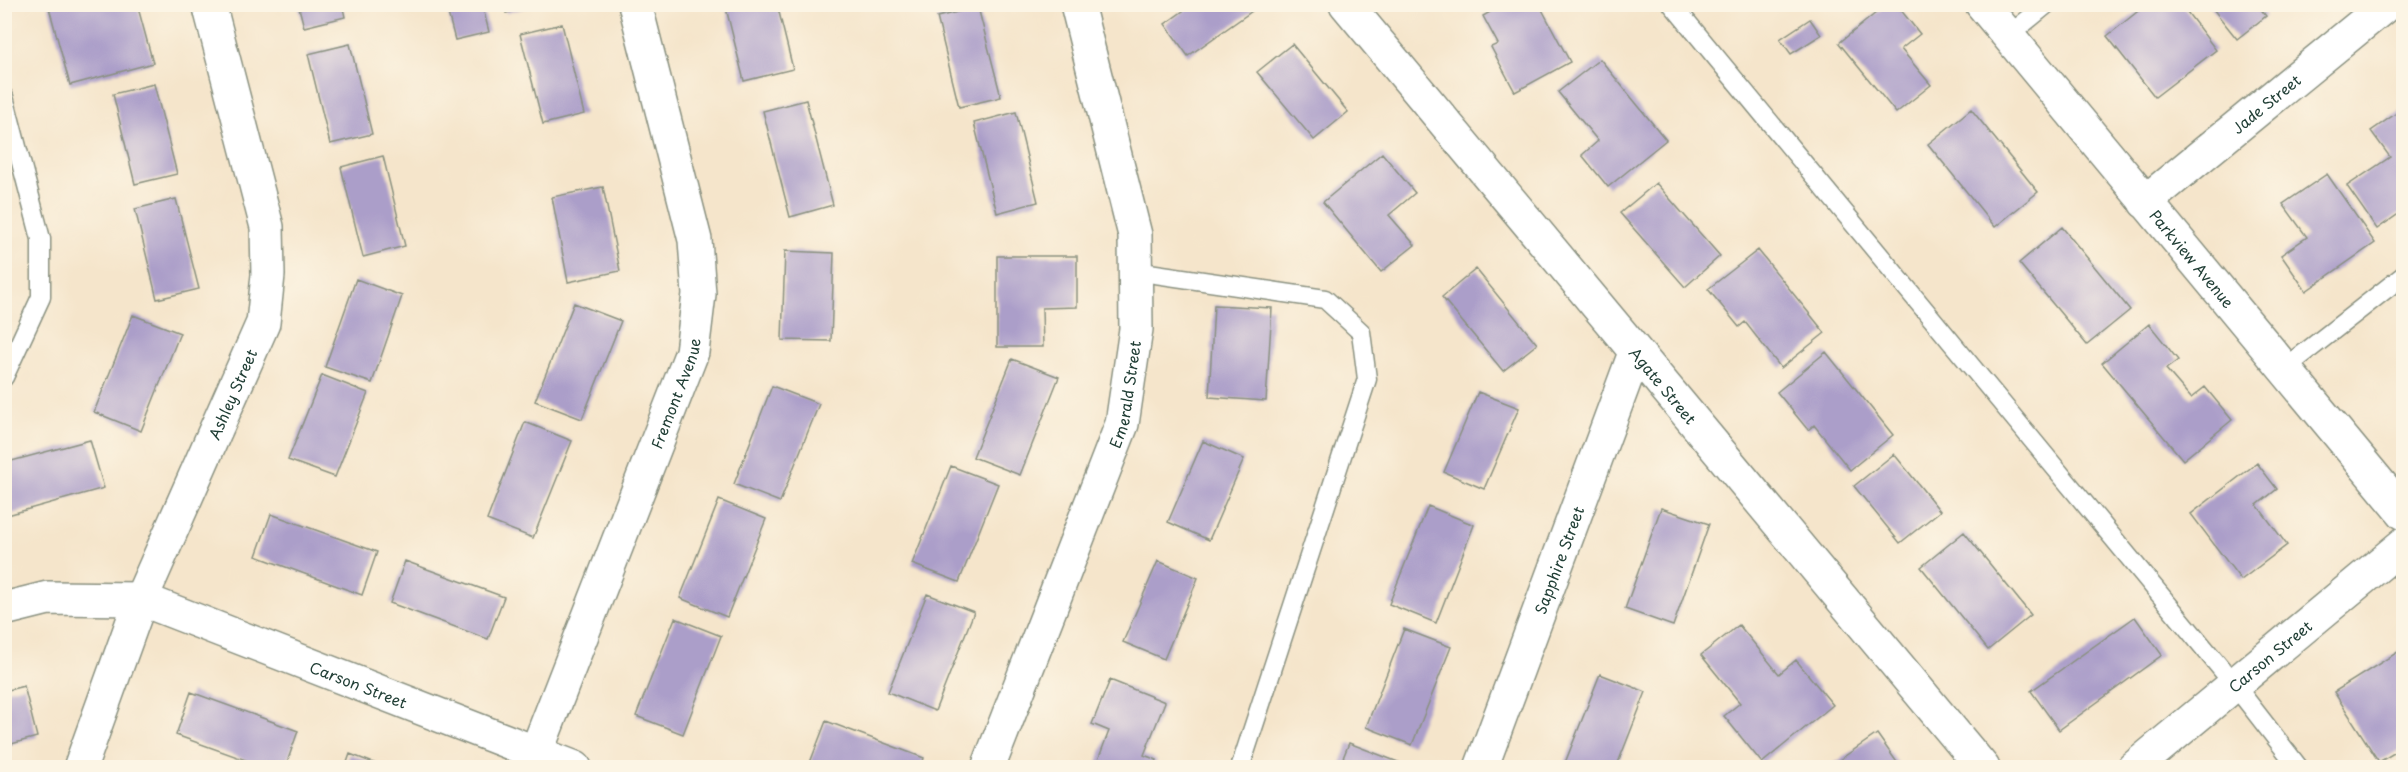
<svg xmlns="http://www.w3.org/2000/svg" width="2408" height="772" viewBox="0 0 2408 772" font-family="'Playpen Sans',sans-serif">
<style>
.building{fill:#ab9ec9}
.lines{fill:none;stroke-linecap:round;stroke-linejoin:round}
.lane-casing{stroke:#8a9180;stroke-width:21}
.street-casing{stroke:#8a9180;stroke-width:36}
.lane{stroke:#fff;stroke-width:18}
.street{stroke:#fff;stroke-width:33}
.labels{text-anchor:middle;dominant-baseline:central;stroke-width:4.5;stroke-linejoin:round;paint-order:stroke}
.street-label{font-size:15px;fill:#1f3d34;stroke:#fcf5e5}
</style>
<rect width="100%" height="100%" fill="#fcf5e5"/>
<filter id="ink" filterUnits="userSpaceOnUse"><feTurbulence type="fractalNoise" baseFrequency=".0167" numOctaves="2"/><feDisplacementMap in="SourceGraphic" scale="12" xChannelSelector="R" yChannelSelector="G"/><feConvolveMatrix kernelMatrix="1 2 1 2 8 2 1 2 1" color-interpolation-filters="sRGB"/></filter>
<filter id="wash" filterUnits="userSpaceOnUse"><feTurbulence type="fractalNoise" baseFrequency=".008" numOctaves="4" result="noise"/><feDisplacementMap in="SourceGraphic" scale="24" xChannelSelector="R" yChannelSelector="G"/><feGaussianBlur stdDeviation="1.35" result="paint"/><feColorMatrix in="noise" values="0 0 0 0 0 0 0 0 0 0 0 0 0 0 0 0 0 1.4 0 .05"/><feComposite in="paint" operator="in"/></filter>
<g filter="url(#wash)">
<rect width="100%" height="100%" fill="#f5e5cb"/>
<g id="blocks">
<!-- building -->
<path class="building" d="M 48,4 L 137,4 L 153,63 L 70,85 Z
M 298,4 L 342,4 L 345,17 L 304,27 Z
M 466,4 L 482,4 L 489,32 L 455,40 L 447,9 Z
M 504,4 L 535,4 L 535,5 L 506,13 Z
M 725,4 L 777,4 L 793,69 L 744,81 Z
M 1193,4 L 1248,4 L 1252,11 L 1188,56 L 1165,24 Z
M 1504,4 L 1539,4 L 1570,62 L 1515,92 L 1491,47 L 1498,44 L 1483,16 Z
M 1887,4 L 1896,4 L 1920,34 L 1901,49 L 1931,85 L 1896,113 L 1839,43 Z
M 2147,4 L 2181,4 L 2216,50 L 2155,97 L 2107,36 Z
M 2209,4 L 2257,4 L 2266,16 L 2237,39 Z
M 978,7 L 1001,97 L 959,107 L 937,17 Z
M 1810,19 L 1821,35 L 1791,54 L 1780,39 Z
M 562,24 L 584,114 L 543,124 L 520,34 Z
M 350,44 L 372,134 L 330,144 L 308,54 Z
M 1292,44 L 1348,112 L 1314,140 L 1257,72 Z
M 1600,59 L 1666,140 L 1608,187 L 1582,155 L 1598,141 L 1558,92 Z
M 154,84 L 177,174 L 135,184 L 113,94 Z
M 806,100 L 833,205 L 790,217 L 763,111 Z
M 2404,108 L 2404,210 L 2377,229 L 2347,186 L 2390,157 L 2371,131 Z
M 1971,109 L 2038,192 L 1995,227 L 1928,144 Z
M 1016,112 L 1038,202 L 997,213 L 974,123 Z
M 1382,153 L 1415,193 L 1389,215 L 1415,245 L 1381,272 L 1323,202 Z
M 383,156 L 405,246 L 363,257 L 341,167 Z
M 2327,174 L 2375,243 L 2306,291 L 2281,255 L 2307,237 L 2283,204 Z
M 1656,183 L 1720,256 L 1685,287 L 1620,213 Z
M 603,187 L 620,271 L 568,282 L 552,197 Z
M 176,199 L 199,289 L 157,299 L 135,209 Z
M 2062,227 L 2130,310 L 2087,345 L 2019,263 Z
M 1758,250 L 1825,333 L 1781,368 L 1745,322 L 1739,327 L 1708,289 Z
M 785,251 L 834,253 L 831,341 L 782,340 Z
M 997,256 L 1077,256 L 1077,307 L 1042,308 L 1043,347 L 997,347 Z
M 1476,269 L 1537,344 L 1503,371 L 1442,297 Z
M 356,279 L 402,296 L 372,383 L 325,367 Z
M 574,303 L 621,321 L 582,419 L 535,401 Z
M 1214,305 L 1272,308 L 1266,401 L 1209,397 Z
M 133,315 L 180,333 L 141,431 L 94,412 Z
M 2149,324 L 2178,360 L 2166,369 L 2191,398 L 2205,387 L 2232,420 L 2183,460 L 2102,363 Z
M 1826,352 L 1893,435 L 1850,470 L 1814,425 L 1808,430 L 1777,392 Z
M 1012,359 L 1059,377 L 1020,475 L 973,457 Z
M 322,375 L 368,393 L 335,477 L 288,460 Z
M 772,386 L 819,404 L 780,502 L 734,484 Z
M 1478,392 L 1519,408 L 1484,489 L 1444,472 Z
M 525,422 L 572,441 L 533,538 L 487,520 Z
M 90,440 L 104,488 L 4,516 L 4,463 Z
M 1203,441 L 1244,459 L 1209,540 L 1168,522 Z
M 1894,454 L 1940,511 L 1900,543 L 1854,486 Z
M 2257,463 L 2277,489 L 2257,505 L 2287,545 L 2241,580 L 2191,514 Z
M 951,466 L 998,484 L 959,582 L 912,564 Z
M 719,500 L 766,519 L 727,617 L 680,598 Z
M 1428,506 L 1474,525 L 1436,623 L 1389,604 Z
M 1661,508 L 1709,524 L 1673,626 L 1625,609 Z
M 271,514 L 377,552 L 362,595 L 256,556 Z
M 1964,532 L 2031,615 L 1988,650 L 1921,567 Z
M 405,561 L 504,597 L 488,639 L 390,603 Z
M 1158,561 L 1198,578 L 1164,659 L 1123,642 Z
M 927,594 L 974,612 L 935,711 L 888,692 Z
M 2135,617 L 2162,655 L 2059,730 L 2031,691 Z
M 675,618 L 721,636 L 683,734 L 636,716 Z
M 1739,625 L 1779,674 L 1796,660 L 1833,705 L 1762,763 L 1724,716 L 1740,703 L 1701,655 Z
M 1404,629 L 1451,647 L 1412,745 L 1366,727 Z
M 2404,648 L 2404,747 L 2379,762 L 2334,692 Z
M 1600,674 L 1646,692 L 1616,768 L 1563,768 Z
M 1110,680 L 1165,702 L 1144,755 L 1157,760 L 1154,768 L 1095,768 L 1109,731 L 1092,724 Z
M 24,686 L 37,737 L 4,746 L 4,691 Z
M 191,692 L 298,731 L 285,768 L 268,768 L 176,735 Z
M 826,721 L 924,758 L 921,768 L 808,768 Z
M 1877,734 L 1901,768 L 1838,768 L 1835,763 Z
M 1349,743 L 1411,767 L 1411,768 L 1339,768 Z
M 350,754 L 384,767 L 384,768 L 345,768 Z"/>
</g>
</g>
<g filter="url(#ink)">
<use href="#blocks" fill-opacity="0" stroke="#8a9180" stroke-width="1.5"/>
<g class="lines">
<defs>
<path id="lane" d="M 1672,4 L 2233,683 L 2299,768
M 2008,36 L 2047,4
M 4,97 L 41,239 L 41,297 L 4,377
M 1135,271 L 1325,299 L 1361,332 L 1367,379 L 1240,768
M 2284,369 L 2404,275"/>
<g id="street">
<path id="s1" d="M 1346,4 L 1983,768"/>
<path id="s2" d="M 1982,4 L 2404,513"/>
<path id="s3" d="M 2145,202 L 2387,4"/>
<path id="s4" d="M 4,609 L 48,598 L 141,599 L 575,768"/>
<path id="s5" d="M 80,768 L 141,599 L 263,323 L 268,275 L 267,227 L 209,4"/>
<path id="s6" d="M 530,768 L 692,352 L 699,294 L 695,240 L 635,4"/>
<path id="s7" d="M 988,768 L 1122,424 L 1136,329 L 1135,235 L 1077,4"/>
<path id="s8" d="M 1481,768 L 1635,353"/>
<path id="s9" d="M 2134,768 L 2404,544"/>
</g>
</defs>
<!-- lane casing -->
<use href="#lane" class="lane-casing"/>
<!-- street casing -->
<use href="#street" class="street-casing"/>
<!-- lane -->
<use href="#lane" class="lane"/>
<!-- street -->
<use href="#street" class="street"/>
</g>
</g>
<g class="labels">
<!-- street labels -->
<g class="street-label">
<text stroke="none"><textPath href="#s3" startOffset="156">Jade Street</textPath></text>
<text stroke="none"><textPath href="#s2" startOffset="330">Parkview Avenue</textPath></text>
<text stroke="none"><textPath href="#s1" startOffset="496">Agate Street</textPath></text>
<text stroke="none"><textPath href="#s6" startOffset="402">Fremont Avenue</textPath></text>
<text stroke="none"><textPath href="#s5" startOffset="404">Ashley Street</textPath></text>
<text stroke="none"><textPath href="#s7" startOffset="399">Emerald Street</textPath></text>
<text stroke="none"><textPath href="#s8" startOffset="222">Sapphire Street</textPath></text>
<text stroke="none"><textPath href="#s9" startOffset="176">Carson Street</textPath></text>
<text stroke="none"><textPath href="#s4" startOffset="372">Carson Street</textPath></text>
</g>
</g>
<!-- margin -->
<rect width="2408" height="772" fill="none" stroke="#fcf5e5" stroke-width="24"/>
</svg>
